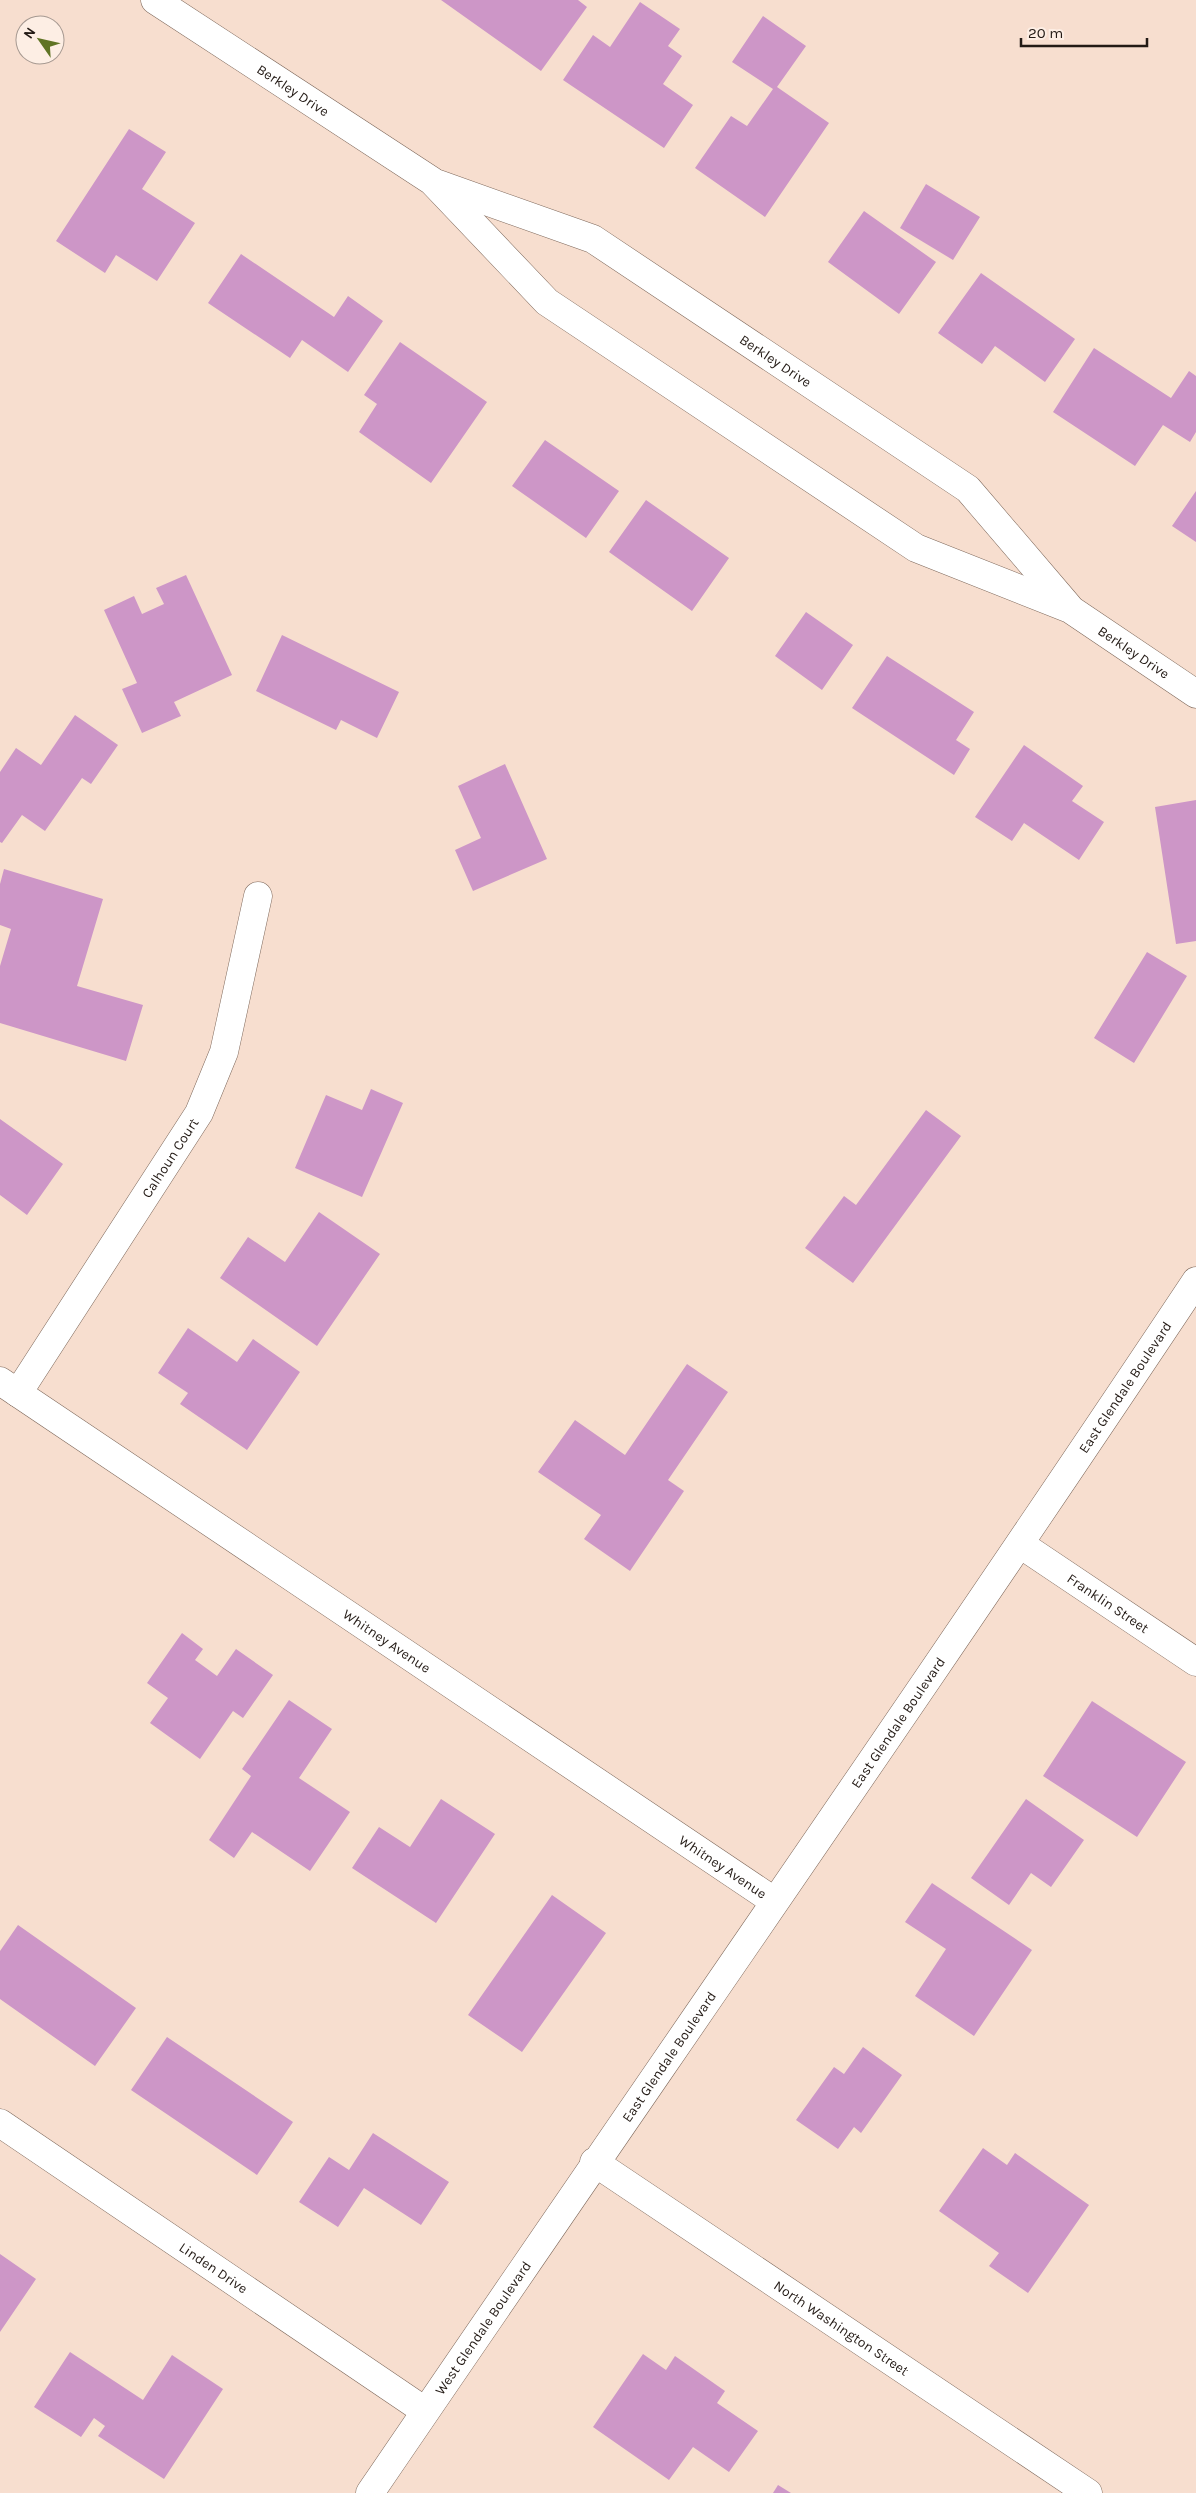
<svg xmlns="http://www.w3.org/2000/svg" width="1196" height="2493" viewBox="0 0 1196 2493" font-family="Karla,sans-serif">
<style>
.building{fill:#cd96c7}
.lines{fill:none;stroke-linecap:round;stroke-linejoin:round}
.minor-casing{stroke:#7e685b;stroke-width:29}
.minor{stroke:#fff;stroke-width:28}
.labels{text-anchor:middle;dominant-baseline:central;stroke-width:4;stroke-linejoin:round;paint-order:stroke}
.street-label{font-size:14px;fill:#231a15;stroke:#fdeee4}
</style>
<rect width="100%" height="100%" fill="#f7decf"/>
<!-- building -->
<path class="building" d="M 441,0 L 578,0 L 587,7 L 541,71 Z
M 640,2 L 680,29 L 668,46 L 682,56 L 663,84 L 693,105 L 664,148 L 563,80 L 593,35 L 610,47 Z
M 763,16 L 806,46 L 777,87 L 829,123 L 765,217 L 695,168 L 731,116 L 747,126 L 773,89 L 732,62 Z
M 129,129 L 166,152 L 142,189 L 195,223 L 157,281 L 116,255 L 105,273 L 56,241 Z
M 926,184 L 980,217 L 953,260 L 900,228 Z
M 864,211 L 936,262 L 899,314 L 828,262 Z
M 241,254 L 334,317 L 348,296 L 383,321 L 348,372 L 302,340 L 290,358 L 208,303 Z
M 981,273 L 1075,339 L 1045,382 L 995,346 L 982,364 L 938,333 Z
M 400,342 L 487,402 L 431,483 L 359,432 L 377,404 L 364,395 Z
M 1094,348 L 1171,398 L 1189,371 L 1196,376 L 1196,432 L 1190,442 L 1163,425 L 1135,466 L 1053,412 Z
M 545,440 L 619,491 L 586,538 L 512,486 Z
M 1196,491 L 1196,542 L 1172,526 Z
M 646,500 L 729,558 L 692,611 L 609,552 Z
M 186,575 L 232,675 L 174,702 L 181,716 L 142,733 L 122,689 L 137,683 L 104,610 L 134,596 L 142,614 L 164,604 L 156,588 Z
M 806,612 L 853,645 L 822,690 L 775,656 Z
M 282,635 L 399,692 L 377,738 L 341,720 L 336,730 L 256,691 Z
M 887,656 L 974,712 L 956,740 L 970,749 L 954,775 L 852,708 Z
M 75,715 L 118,745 L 91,784 L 82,778 L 45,831 L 22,815 L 2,843 L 0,842 L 0,772 L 16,748 L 41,765 Z
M 1024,745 L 1083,786 L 1072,801 L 1104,822 L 1079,860 L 1024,823 L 1012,841 L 975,817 Z
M 505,764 L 547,859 L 473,891 L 455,850 L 481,838 L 458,786 Z
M 1196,800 L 1196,941 L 1176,944 L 1155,807 Z
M 4,869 L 103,899 L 77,986 L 143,1005 L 126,1061 L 0,1023 L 0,966 L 11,929 L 0,925 L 0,884 Z
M 1147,952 L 1187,976 L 1134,1063 L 1094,1038 Z
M 371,1089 L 403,1103 L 362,1197 L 295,1168 L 326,1095 L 362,1110 Z
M 926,1110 L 961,1136 L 853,1283 L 805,1248 L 844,1196 L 856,1205 Z
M 0,1119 L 63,1164 L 27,1215 L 0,1195 Z
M 319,1212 L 380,1254 L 317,1346 L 220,1278 L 248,1237 L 285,1262 Z
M 188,1328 L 237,1362 L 253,1339 L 300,1372 L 247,1450 L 180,1404 L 188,1393 L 158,1373 Z
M 687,1364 L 728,1392 L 668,1480 L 684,1491 L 630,1571 L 584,1539 L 601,1515 L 538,1472 L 575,1420 L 625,1455 Z
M 182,1633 L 203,1649 L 195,1660 L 217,1676 L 236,1649 L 273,1675 L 243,1718 L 233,1711 L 200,1759 L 150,1723 L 168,1698 L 147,1683 Z
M 289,1700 L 332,1729 L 299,1778 L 350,1812 L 310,1871 L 252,1832 L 234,1858 L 209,1840 L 251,1776 L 242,1769 Z
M 1092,1701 L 1186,1762 L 1137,1837 L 1043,1776 Z
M 441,1799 L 495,1834 L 436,1923 L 352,1868 L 379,1827 L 410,1847 Z
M 1026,1799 L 1084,1840 L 1051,1887 L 1031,1873 L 1009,1905 L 971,1878 Z
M 932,1883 L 1032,1950 L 974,2036 L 915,1996 L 946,1949 L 905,1922 Z
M 552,1895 L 606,1933 L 522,2052 L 468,2015 Z
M 18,1925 L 136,2008 L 95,2066 L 0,1999 L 0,1951 Z
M 167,2037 L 293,2122 L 257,2175 L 131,2090 Z
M 863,2047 L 902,2075 L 861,2133 L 854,2127 L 838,2149 L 796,2120 L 834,2067 L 844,2074 Z
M 373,2133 L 449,2182 L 421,2225 L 364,2188 L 338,2227 L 299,2202 L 329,2157 L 349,2170 Z
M 983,2148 L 1007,2165 L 1015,2153 L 1089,2205 L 1028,2293 L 989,2266 L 999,2253 L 939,2211 Z
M 0,2254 L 36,2279 L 0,2332 Z
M 70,2352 L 143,2400 L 172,2355 L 223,2389 L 164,2479 L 98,2436 L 105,2426 L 94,2418 L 81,2437 L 34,2407 Z
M 643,2354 L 666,2370 L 675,2356 L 725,2391 L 717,2403 L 758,2431 L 729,2472 L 693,2447 L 669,2480 L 593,2427 Z
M 778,2485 L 791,2493 L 773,2493 Z"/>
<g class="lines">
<defs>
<g id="minor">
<path id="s1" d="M 155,0 L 432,181 L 547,302 L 916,548 L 1070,609 L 1196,694"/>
<path id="s2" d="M 438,184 L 593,239 L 968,489 L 1068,606"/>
<path id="s3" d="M 0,1381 L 774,1901"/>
<path id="s4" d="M 18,1393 L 199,1113 L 224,1052 L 258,896"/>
<path id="s5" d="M 1020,1544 L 1196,1662"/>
<path id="s6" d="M 0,2123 L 425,2411"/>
<path id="s7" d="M 594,2162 L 1088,2493"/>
<path id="s8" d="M 370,2493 C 645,2089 925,1688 1196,1281"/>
</g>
</defs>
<!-- minor casing -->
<use href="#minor" class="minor-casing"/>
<!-- minor -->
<use href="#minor" class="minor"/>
</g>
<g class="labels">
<!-- street labels -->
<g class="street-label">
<text stroke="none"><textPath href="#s1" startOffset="165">Berkley Drive</textPath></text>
<text stroke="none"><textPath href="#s2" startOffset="384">Berkley Drive</textPath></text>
<text stroke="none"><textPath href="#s1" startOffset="1184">Berkley Drive</textPath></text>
<text stroke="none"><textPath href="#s4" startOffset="280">Calhoun Court</textPath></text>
<text stroke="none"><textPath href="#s8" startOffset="1339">East Glendale Boulevard</textPath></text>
<text stroke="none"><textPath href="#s5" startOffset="106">Franklin Street</textPath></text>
<text stroke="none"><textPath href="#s3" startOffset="466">Whitney Avenue</textPath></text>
<text stroke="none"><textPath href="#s8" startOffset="934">East Glendale Boulevard</textPath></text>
<text stroke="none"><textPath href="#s3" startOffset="871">Whitney Avenue</textPath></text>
<text stroke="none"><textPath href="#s8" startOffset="529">East Glendale Boulevard</textPath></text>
<text stroke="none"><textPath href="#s6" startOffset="258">Linden Drive</textPath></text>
<text stroke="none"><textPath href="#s8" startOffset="200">West Glendale Boulevard</textPath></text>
<text stroke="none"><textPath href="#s7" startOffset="298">North Washington Street</textPath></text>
</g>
</g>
<!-- north arrow -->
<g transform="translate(40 40) rotate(304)"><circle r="24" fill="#fdeee4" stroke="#a69991"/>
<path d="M0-4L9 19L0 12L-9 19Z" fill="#607424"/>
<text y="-8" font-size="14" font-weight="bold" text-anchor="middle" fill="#231a15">N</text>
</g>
<!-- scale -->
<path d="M1021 38v8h126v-8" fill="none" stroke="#231a15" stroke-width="2.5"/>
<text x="1028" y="38" font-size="15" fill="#231a15" stroke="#fdeee4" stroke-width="4" paint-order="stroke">20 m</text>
</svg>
